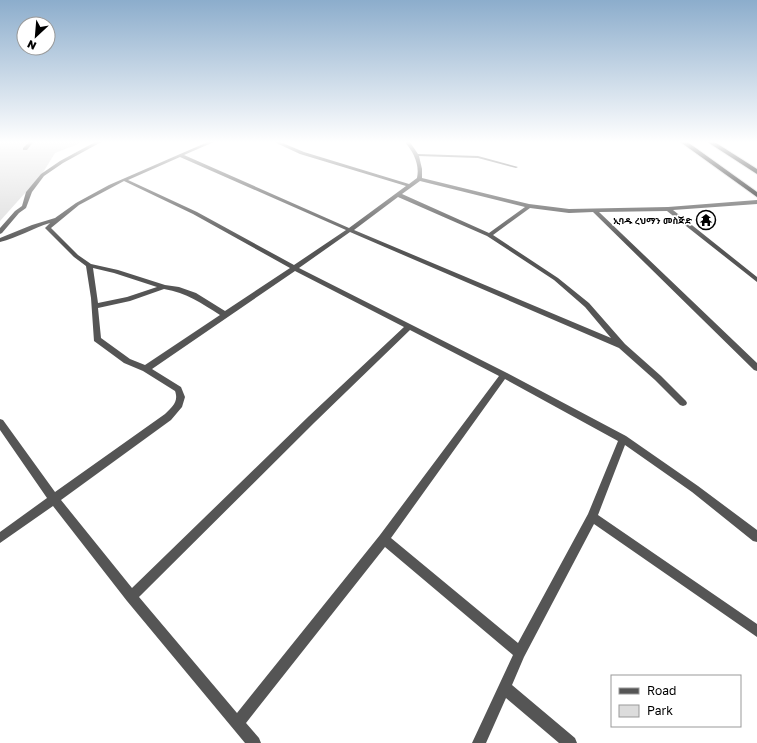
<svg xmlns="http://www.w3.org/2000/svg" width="757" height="743" viewBox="0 0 757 743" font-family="'Golos Text','Noto Sans Ethiopic',sans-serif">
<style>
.green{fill:#dcdcdc}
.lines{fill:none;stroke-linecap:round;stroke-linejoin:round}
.trunk-casing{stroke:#dbdbdb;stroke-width:2}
.minor{fill:#555;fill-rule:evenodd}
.trunk{fill:#000;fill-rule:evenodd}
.labels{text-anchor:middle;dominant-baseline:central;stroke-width:3.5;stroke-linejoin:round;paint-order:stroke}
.far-poi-label{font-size:9px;font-weight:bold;fill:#000;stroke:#fff;text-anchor:end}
</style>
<rect width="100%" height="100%" fill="#fff"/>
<!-- green -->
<path class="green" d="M 4,141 L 86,141 L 55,153 L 42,174 L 0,221 L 0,143 Z"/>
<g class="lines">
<defs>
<path id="trunk" d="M 679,141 L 686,141 L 757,192 L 757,197 Z
M 706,141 L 713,141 L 757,169 L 757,174 Z"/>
</defs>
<!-- trunk casing -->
<use href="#trunk" class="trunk-casing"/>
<!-- minor -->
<path class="minor" d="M 30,141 L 34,141 L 27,150 L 23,150 L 23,148 Z
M 97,141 L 103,141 L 63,163 L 44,176 L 32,192 L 26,208 L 19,213 L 2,233 L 0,234 L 0,228 L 15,211 L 22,206 L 26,192 L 41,174 L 60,161 Z
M 210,141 L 216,141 L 184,155 L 349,228 L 406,186 L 300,154 L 272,141 L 278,141 L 304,152 L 409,184 L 417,178 C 420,164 413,151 404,141 L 409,141 L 418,154 L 478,156 L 518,167 L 516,168 L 478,158 L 419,156 L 422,169 L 422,178 L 529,204 L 569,209 L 668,207 L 757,200 L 757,204 L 673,210 L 757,277 L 757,282 L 667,211 L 599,212 L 757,363 L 757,371 L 754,370 L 593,212 L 569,213 L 530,208 L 493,235 L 558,278 L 589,303 L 625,344 L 661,376 L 686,401 L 687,403 L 686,405 L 683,406 L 680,405 L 655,380 L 619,348 L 350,232 L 299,268 L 507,373 L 626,436 L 698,486 L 757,530 L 757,542 L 753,541 L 692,492 L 625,445 L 598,515 L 757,624 L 757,637 L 594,524 L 524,657 L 512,685 L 575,738 L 577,743 L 559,743 L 506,698 L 486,743 L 472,743 L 513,655 L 385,547 L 246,723 L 259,738 L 261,743 L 245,743 L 127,601 L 53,506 L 0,543 L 0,532 L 47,498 L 0,430 L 0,419 L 3,420 L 55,492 L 165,414 C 172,407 179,402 175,391 L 143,371 L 124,363 L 94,341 L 91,298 L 86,266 L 74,257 L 45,228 L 50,223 C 33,228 17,238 0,242 L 0,238 L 32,225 L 55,218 L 76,203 L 109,185 ZM 180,157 L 346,230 L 294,265 L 197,212 L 128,180 ZM 124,181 L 193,214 L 290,268 L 225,311 L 196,293 L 179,287 L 165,285 L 118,270 L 91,264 L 78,255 L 51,228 L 79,205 ZM 420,181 L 525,207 L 489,233 L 402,194 ZM 398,197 L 487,236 L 554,280 L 585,307 L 611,338 L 354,230 ZM 93,268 L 114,273 L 157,287 L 127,297 L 98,303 ZM 295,271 L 404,327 L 309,416 L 132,588 L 61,500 L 171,420 L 182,407 L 185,397 L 181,387 L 152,369 ZM 164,289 C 187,293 201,303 220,315 L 145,365 L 130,359 L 101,338 L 98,308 L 130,301 ZM 410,330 L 499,376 L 380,535 L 237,713 L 139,597 L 315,422 ZM 505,379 L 618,441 L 588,514 L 518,643 L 391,538 Z"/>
<!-- trunk -->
<use href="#trunk" class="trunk"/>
</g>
<!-- sky -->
<linearGradient id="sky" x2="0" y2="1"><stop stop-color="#8cadcc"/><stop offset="0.58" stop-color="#fff"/><stop offset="1" stop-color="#fff" stop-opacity="0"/></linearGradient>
<rect width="757" height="245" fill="url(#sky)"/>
<!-- icons -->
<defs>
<symbol id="temple-ring" viewBox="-11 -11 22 22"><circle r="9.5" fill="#fff" stroke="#000" stroke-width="1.5"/><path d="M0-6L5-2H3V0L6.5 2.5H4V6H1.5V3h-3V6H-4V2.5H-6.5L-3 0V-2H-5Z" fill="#000"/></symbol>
</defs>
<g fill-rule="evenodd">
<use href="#temple-ring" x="695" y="209" width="22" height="22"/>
</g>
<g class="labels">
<!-- far-poi labels -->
<g class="far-poi-label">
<text x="692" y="220">ኢባዱ ረህማን መስጅድ</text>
</g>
</g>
<!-- legend -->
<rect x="611" y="675" width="130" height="52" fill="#ffffff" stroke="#999999"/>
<rect x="619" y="688" width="20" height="6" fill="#555555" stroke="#999999"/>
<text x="647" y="695" font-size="12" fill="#000000">Road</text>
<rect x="619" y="705" width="20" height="12" fill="#dcdcdc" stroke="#999999"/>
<text x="647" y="715" font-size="12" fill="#000000">Park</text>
<!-- north arrow -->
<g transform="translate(36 36) rotate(206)"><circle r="19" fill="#ffffff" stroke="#999999"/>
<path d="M0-3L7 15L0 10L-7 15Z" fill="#000000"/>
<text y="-6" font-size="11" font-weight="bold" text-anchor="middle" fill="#000000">N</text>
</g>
</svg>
